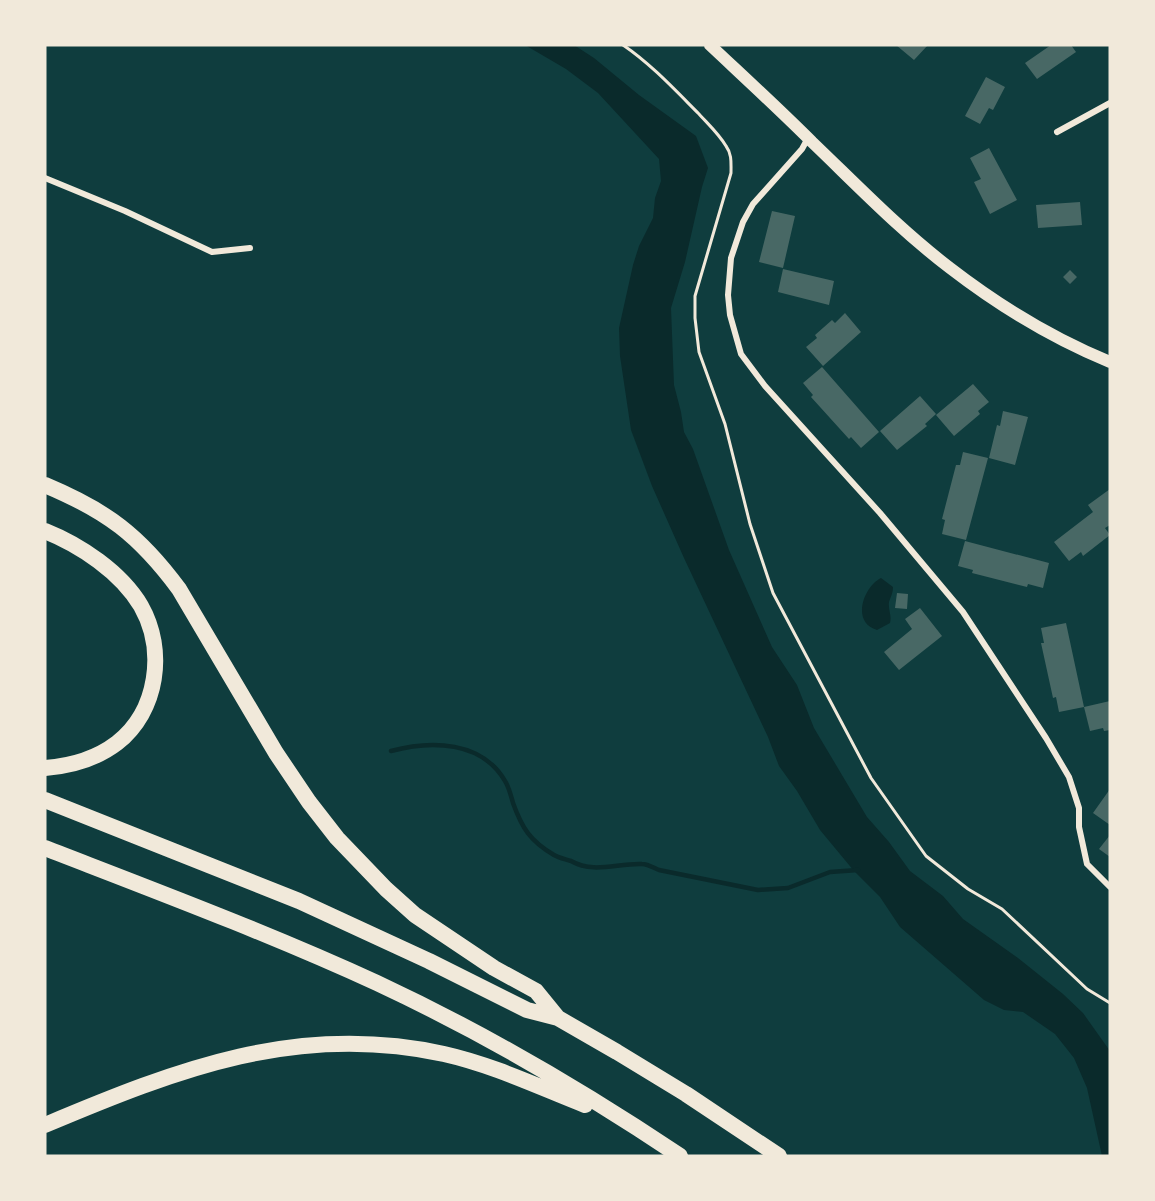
<svg xmlns="http://www.w3.org/2000/svg" width="1155" height="1201" viewBox="0 0 1155 1201" font-family="'IBM Plex Sans',sans-serif">
<style>
.water{fill:#0a2a2b}
.lines{fill:none;stroke-linecap:round;stroke-linejoin:round}
.stream{stroke:#0a2a2b;stroke-width:4.5}
.building{fill:#486865}
.path{stroke:#f1e9da;stroke-width:3}
.minor{stroke:#f1e9da;stroke-width:6}
.secondary{stroke:#f1e9da;stroke-width:12}
.motorway{stroke:#f1e9da;stroke-width:16}
</style>
<rect width="100%" height="100%" fill="#0f3d3e"/>
<!-- water -->
<path class="water" d="M 525,45 L 574,45 L 594,58 L 639,95 L 696,136 L 708,168 L 702,187 L 685,262 L 671,308 L 674,385 L 681,412 L 684,432 L 693,449 L 729,550 L 772,647 L 797,685 L 814,728 L 867,817 L 889,842 L 910,871 L 943,896 L 963,919 L 1018,958 L 1063,994 L 1083,1013 L 1110,1051 L 1110,1156 L 1102,1156 L 1087,1088 L 1074,1058 L 1055,1034 L 1023,1012 L 1004,1010 L 984,1000 L 900,927 L 880,897 L 854,871 L 820,830 L 797,791 L 779,766 L 768,737 L 684,558 L 652,486 L 631,430 L 620,356 L 619,328 L 633,265 L 639,246 L 653,218 L 655,198 L 661,181 L 659,159 L 598,93 L 566,69 Z
M 881,578 L 893,587 C 893,593 891,596 889,602 C 888,610 892,615 890,623 L 877,630 C 851,623 863,587 881,578 Z"/>
<g class="lines">
<!-- stream -->
<path class="stream" d="M 391,751 C 431,740 482,741 505,781 C 509,787 511,796 513,803 C 522,828 530,841 554,855 C 559,858 565,859 571,861 C 594,874 617,863 642,864 C 648,864 654,868 659,870 L 758,890 L 788,888 L 830,872 L 858,870"/>
</g>
<!-- building -->
<path class="building" d="M 896,45 L 928,45 L 914,60 Z
M 1051,45 L 1071,45 L 1076,52 L 1037,79 L 1025,63 Z
M 986,77 L 1005,87 L 993,110 L 989,108 L 980,124 L 965,116 Z
M 989,148 L 1017,200 L 990,214 L 974,182 L 981,179 L 970,158 Z
M 1080,202 L 1082,225 L 1038,228 L 1036,205 Z
M 772,211 L 795,216 L 783,268 L 759,262 Z
M 783,269 L 834,281 L 829,305 L 778,292 Z
M 1070,270 L 1077,277 L 1070,284 L 1063,277 Z
M 845,313 L 861,332 L 823,366 L 806,347 L 817,338 L 815,335 L 832,320 L 835,323 Z
M 822,367 L 879,432 L 861,448 L 851,437 L 849,439 L 811,397 L 813,395 L 803,383 Z
M 973,384 L 989,402 L 978,411 L 980,414 L 954,436 L 936,415 Z
M 920,396 L 936,414 L 925,424 L 927,426 L 897,450 L 880,431 Z
M 1003,411 L 1028,417 L 1015,465 L 989,458 L 997,425 L 1000,426 Z
M 963,452 L 988,458 L 966,540 L 942,534 L 945,520 L 942,519 L 956,465 L 960,465 Z
M 1110,489 L 1110,525 L 1105,528 L 1110,535 L 1083,556 L 1081,552 L 1069,561 L 1054,542 L 1093,512 L 1088,505 Z
M 965,541 L 1049,563 L 1043,588 L 1028,584 L 1027,587 L 972,573 L 973,570 L 958,566 Z
M 897,593 L 908,594 L 907,609 L 895,608 Z
M 920,608 L 942,636 L 899,670 L 884,652 L 912,629 L 905,619 Z
M 1066,623 L 1084,707 L 1059,712 L 1056,697 L 1053,698 L 1041,643 L 1044,643 L 1041,628 Z
M 1110,701 L 1110,730 L 1104,731 L 1103,728 L 1090,731 L 1084,707 Z
M 1110,789 L 1110,825 L 1093,813 Z
M 1110,835 L 1110,857 L 1099,849 Z"/>
<g class="lines">
<!-- path -->
<path class="path" d="M 623,45 C 651,64 675,90 699,114 C 708,124 719,134 726,146 C 732,154 731,163 731,173 L 695,296 L 695,318 L 699,352 L 725,424 L 750,524 L 773,593 L 871,778 L 926,856 L 968,889 L 1002,909 L 1087,989 L 1110,1003"/>
<!-- minor -->
<path class="minor" d="M 1057,132 L 1110,103
M 808,138 L 802,149 L 753,204 L 743,222 L 731,258 L 728,295 L 730,315 L 741,354 L 765,386 L 880,513 L 963,612 L 1046,738 L 1069,777 L 1079,808 L 1079,827 L 1087,864 L 1110,887
M 45,178 L 125,211 L 212,252 L 250,248"/>
<!-- secondary -->
<path class="secondary" d="M 710,45 C 744,77 779,109 812,142 C 857,185 900,230 950,268 C 998,305 1054,339 1110,362"/>
<!-- motorway -->
<path class="motorway" d="M 45,485 C 107,511 139,535 179,589 L 276,753 L 309,802 L 337,838 L 386,889 L 415,915 L 494,968 L 536,991 L 558,1018
M 45,531 C 80,545 121,572 141,606 C 166,650 158,711 117,743 C 96,759 71,766 45,768
M 45,800 L 299,901 L 429,961 L 527,1010 L 558,1018 L 617,1052 L 686,1094 L 779,1156
M 45,848 C 156,891 268,933 377,983 C 482,1032 583,1091 680,1156
M 45,1125 C 178,1069 298,1022 444,1054 C 493,1065 539,1087 585,1105"/>
</g>
<!-- border -->
<rect width="1155" height="1201" fill="none" stroke="#f1e9da" stroke-width="93"/>
</svg>
